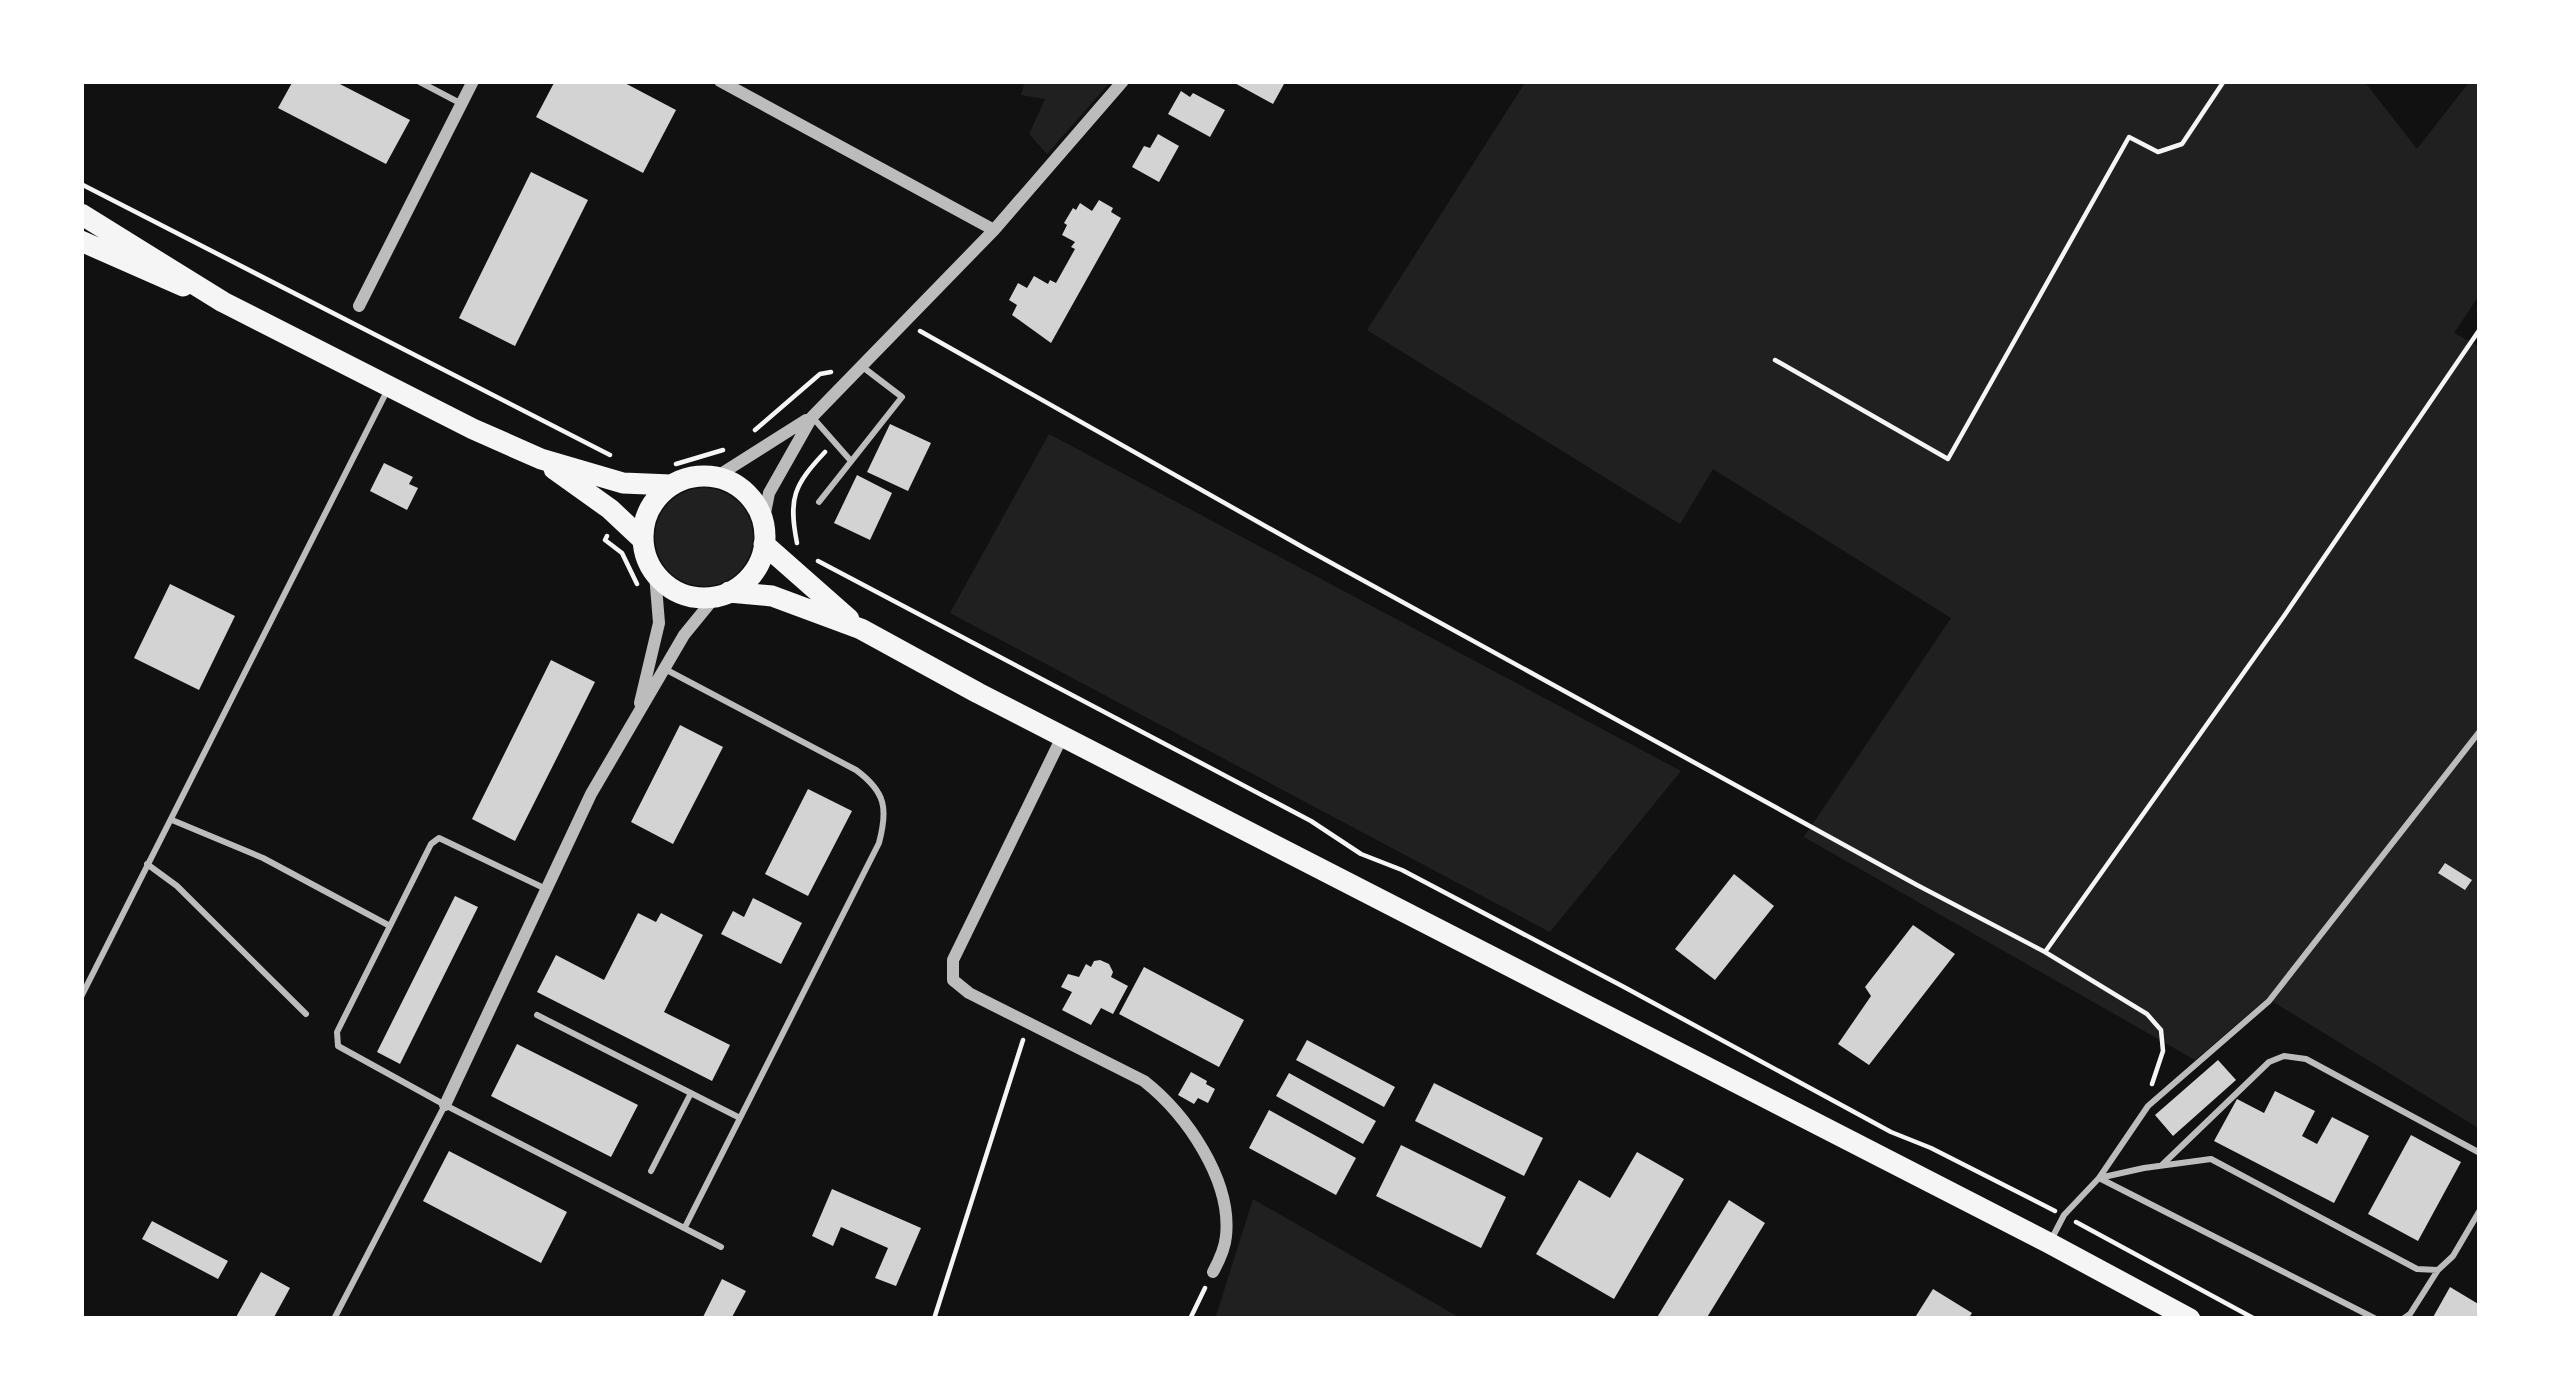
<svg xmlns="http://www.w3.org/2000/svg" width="2561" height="1400" viewBox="0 0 2561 1400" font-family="Quicksand,sans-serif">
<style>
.green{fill:#202020}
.building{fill:#d3d3d3}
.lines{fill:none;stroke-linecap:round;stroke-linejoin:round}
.path{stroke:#f5f5f5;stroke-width:4.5}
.service{stroke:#bcbcbc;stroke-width:6}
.minor{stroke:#bcbcbc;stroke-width:12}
.primary{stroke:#f5f5f5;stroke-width:21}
</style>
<rect width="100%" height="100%" fill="#111"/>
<!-- green -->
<path class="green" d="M 1025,81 L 1111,81 L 1047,154 L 1029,134 L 1045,99 L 1021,95 Z
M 1526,81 L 2364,81 L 2417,149 L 2470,81 L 2480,81 L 2480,294 L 2454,333 L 2480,347 L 2480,1129 L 2267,998 L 2195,1060 L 1804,837 L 1951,618 L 1713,469 L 1680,524 L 1367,330 Z
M 1049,434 L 1681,771 L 1550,932 L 950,613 Z
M655 537a49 49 0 1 1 98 0a49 49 0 1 1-98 0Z
M 1253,1199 L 1462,1319 L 1215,1319 Z"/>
<!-- building -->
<path class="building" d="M 293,81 L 334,81 L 410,120 L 386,164 L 278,108 Z
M 555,81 L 621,81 L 676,110 L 643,173 L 536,117 Z
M 1231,81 L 1279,81 L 1284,84 L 1273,104 Z
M 1181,91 L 1190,97 L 1193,93 L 1225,110 L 1210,137 L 1168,114 Z
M 1158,134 L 1179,146 L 1159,182 L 1132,167 L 1144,146 L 1150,148 Z
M 531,172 L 588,200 L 515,346 L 459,318 Z
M 1099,200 L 1113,208 L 1111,212 L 1121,218 L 1051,343 L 1012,315 L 1017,305 L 1009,300 L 1018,283 L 1027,288 L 1034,276 L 1048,284 L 1050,280 L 1056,283 L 1075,249 L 1071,247 L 1075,242 L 1062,235 L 1067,225 L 1064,223 L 1073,208 L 1076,210 L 1080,203 L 1092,211 Z
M 890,424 L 931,443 L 908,491 L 867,472 Z
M 384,463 L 413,477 L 409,484 L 418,488 L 407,510 L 370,491 Z
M 857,475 L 892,493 L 870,540 L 834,523 Z
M 170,584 L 235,616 L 199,690 L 134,658 Z
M 551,660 L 595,682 L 515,841 L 472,819 Z
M 680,725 L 723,747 L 673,844 L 631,822 Z
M 808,789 L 852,811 L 808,896 L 765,874 Z
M 2445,863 L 2472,880 L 2465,890 L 2438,873 Z
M 1734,874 L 1774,906 L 1715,980 L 1675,949 Z
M 455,896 L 478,907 L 400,1064 L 377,1052 Z
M 753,898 L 802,923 L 781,964 L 721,934 L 733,911 L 744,917 Z
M 638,913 L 656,922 L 661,913 L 703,935 L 664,1012 L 730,1045 L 712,1081 L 537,992 L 556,955 L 604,980 Z
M 1913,925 L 1955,954 L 1869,1065 L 1838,1044 L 1871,996 L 1865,987 Z
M 1100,960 L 1109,964 L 1113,972 L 1111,977 L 1128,986 L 1113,1014 L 1101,1008 L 1091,1025 L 1062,1010 L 1072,992 L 1061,987 L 1068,974 L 1079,977 L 1086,964 L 1091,967 L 1094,961 Z
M 1144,967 L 1244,1020 L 1219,1067 L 1119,1014 Z
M 1307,1040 L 1395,1087 L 1384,1107 L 1296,1060 Z
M 517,1044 L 638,1105 L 611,1157 L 491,1096 Z
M 2218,1060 L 2236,1080 L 2173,1136 L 2155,1115 Z
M 1191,1072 L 1207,1081 L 1206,1084 L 1215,1089 L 1208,1103 L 1198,1098 L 1194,1104 L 1178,1095 Z
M 1289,1073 L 1376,1121 L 1363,1144 L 1276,1096 Z
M 1434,1083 L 1543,1138 L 1524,1176 L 1415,1121 Z
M 2275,1091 L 2315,1111 L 2302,1136 L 2317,1144 L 2332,1117 L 2369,1136 L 2334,1203 L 2214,1141 L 2237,1099 L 2264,1113 Z
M 1269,1110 L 1356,1158 L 1336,1195 L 1249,1148 Z
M 2411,1135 L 2461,1162 L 2418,1241 L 2368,1214 Z
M 1401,1145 L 1506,1197 L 1481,1248 L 1376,1196 Z
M 449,1151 L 567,1212 L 541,1263 L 423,1201 Z
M 1637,1152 L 1684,1179 L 1614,1299 L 1536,1254 L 1579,1180 L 1610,1198 Z
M 832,1189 L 921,1228 L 896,1286 L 875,1278 L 888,1248 L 841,1227 L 833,1246 L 812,1236 Z
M 1729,1200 L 1765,1223 L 1706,1319 L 1656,1319 Z
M 152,1221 L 228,1261 L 218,1279 L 142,1239 Z
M 261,1272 L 290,1288 L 273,1319 L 235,1319 Z
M 722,1279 L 746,1291 L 731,1319 L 702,1319 Z
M 2450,1287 L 2480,1305 L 2480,1319 L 2432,1319 Z
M 1933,1289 L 1972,1313 L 1968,1319 L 1914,1319 Z"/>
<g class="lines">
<!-- path -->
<path class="path" d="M 81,184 L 610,455
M 920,331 L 1306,549 L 1917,885 L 2045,952 L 2147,1014 L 2161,1030 L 2163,1051 L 2152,1084
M 1775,360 L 1948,459 L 2129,137 L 2158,152 L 2182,144 L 2224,81
M 755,430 L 820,374 L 831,372
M 676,464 L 723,450
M 607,536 L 605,540 L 622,553 L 637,584
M 797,543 C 788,498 794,485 825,452
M 818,561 L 1311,821 L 1361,854 L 1402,870 L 1624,987 L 1891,1132 L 1931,1148 L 2055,1211
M 2045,952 L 2284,616 L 2480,329
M 2076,1222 L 2255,1319
M 934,1319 L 1023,1040
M 1190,1319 L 1205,1288"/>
<!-- service -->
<path class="service" d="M 418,81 L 458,102
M 814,419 L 851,461
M 819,502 L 902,397 L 864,368
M 663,668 L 856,770 C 886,792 888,809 879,843 L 685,1227
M 172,820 L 263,858 L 390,926
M 147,864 L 177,886 L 306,1014
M 546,889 L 439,838 L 431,844 L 337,1032 L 338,1046 L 445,1105 L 721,1247
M 81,997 L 387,391
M 537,1015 L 740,1118
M 2162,1165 L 2269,1062 L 2284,1056 L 2306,1059 L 2480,1153
M 651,1171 L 691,1093
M 2051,1240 L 2064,1215 L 2099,1178 L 2144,1168 L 2211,1159 L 2417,1269 L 2438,1270 L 2453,1256 L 2480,1210
M 334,1319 L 445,1105
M 2376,1319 L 2099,1178 L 2148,1106 L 2269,1001 L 2480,731
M 2403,1319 L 2410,1314 L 2438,1270"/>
<!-- minor -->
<path class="minor" d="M 720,81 L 994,230
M 359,306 L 473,81
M 716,477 L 806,420
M 763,523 L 769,493 L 812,417 L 994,230 L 1123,81
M 640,703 L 659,623 L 655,574
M 1062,737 L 953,960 L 953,980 L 969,993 L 1144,1081 C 1186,1114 1232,1180 1226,1236 C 1225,1249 1219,1261 1213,1272
M 445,1105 L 591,794 L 684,635 L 715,597"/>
<!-- primary -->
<path class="primary" d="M 81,214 L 223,302 L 473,429 L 541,459 L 623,483 L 671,485
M 81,241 L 183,286
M 554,469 L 610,509 L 642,539
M643 537a61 61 0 1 1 122 0a61 61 0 1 1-122 0Z
M 764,544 L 849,619
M 729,592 L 772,596 L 861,629 L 978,693 L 2049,1243 L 2190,1319"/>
</g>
<!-- border -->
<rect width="2561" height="1400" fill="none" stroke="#ffffff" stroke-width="168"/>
</svg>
